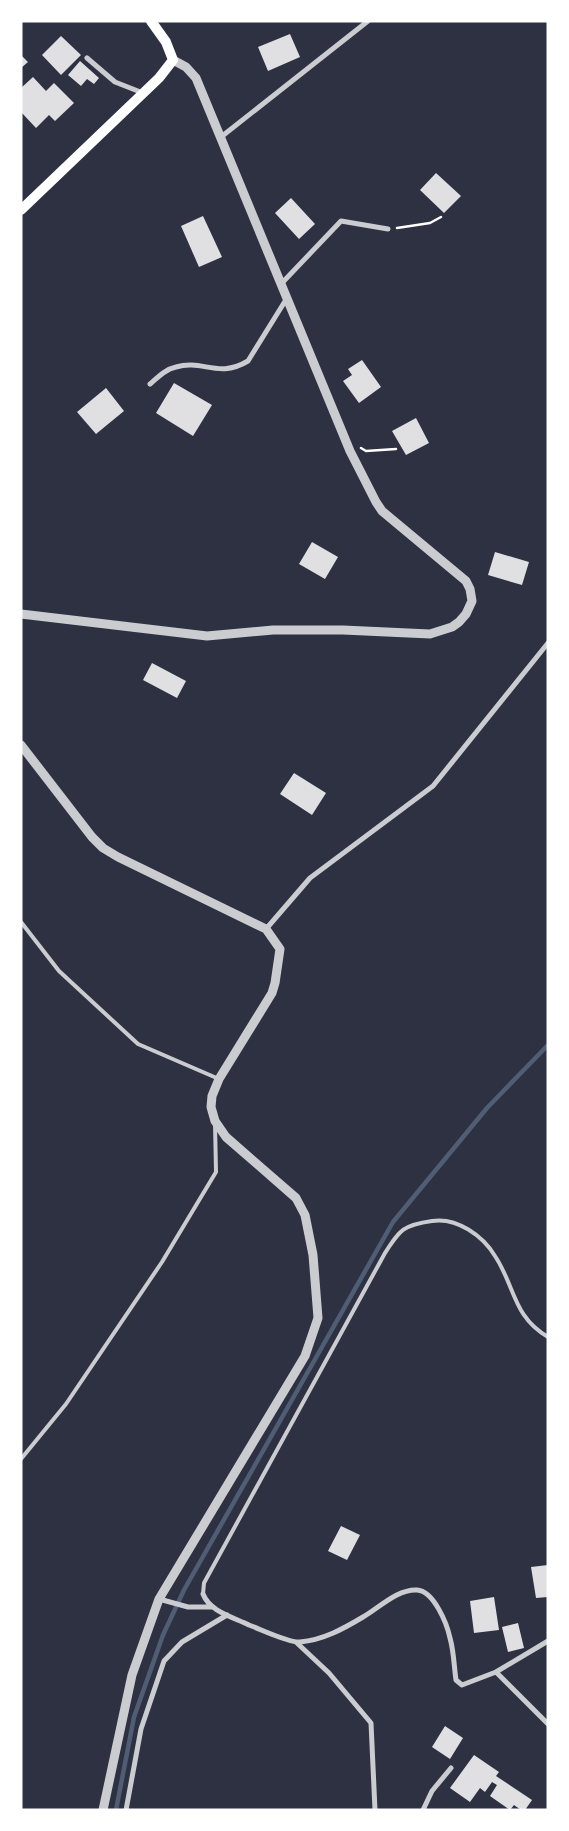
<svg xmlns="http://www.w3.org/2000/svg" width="569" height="1831" viewBox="0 0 569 1831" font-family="'Fira Sans',sans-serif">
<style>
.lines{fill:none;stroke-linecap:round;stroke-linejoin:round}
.stream{stroke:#4f5d75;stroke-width:4.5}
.building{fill:#e0e0e3}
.path{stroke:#fff;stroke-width:2.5}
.service{stroke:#caccd0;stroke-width:4}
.minor{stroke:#caccd0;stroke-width:5}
.tertiary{stroke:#caccd0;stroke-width:9}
.secondary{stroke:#fff;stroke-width:10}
</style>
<rect width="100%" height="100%" fill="#2d3142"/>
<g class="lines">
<!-- stream -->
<path class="stream" d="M 116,1810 L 134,1717 L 163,1635 L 184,1590 L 393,1222 L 487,1108 L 548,1045"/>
</g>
<!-- building -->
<path class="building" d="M 290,34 L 300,57 L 268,71 L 258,47 Z
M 61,36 L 81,55 L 61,75 L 42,55 Z
M 21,55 L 28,62 L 21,68 Z
M 80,61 L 99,78 L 94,84 L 87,79 L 81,86 L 68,75 Z
M 33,77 L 46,91 L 54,83 L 74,103 L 55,121 L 49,115 L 36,128 L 21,112 L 21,88 Z
M 436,173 L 461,196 L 444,213 L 420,190 Z
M 291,198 L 315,224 L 299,239 L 275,213 Z
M 203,216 L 222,257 L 199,267 L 181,226 Z
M 362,360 L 381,387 L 359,403 L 343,381 L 352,375 L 348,369 Z
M 174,383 L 212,405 L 193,436 L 156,413 Z
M 106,388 L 124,411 L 96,434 L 77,412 Z
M 416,418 L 429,443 L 406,455 L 392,431 Z
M 312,542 L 338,557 L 325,579 L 299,564 Z
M 495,552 L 529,562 L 522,585 L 488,575 Z
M 152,663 L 186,681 L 177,698 L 143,680 Z
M 294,773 L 326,793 L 312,815 L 280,794 Z
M 341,1526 L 360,1535 L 347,1560 L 328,1551 Z
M 548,1565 L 548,1597 L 536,1598 L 531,1567 Z
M 494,1597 L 499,1630 L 474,1633 L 470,1601 Z
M 518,1623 L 524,1648 L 508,1652 L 502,1627 Z
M 445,1726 L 463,1738 L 450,1759 L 432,1747 Z
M 474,1755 L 499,1772 L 496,1776 L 532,1800 L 525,1810 L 521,1810 L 514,1805 L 510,1810 L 490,1796 L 497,1785 L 492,1782 L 485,1792 L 480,1788 L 470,1802 L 450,1788 Z"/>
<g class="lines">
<!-- path -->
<path class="path" d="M 397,228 L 430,223 L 441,217
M 361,448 L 366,451 L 396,449"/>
<!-- service -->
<path class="service" d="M 21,922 L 59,971 L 138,1044 L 219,1079
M 21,1459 L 66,1404 L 162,1262 L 216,1172 L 215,1123
M 203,1594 L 204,1583 L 385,1253 C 400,1230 403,1225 432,1221 C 457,1217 483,1236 495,1256 C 515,1286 513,1317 548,1337"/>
<!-- minor -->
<path class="minor" d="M 87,58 L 115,82 L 143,93
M 221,137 L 368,21
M 282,283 L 341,221 L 388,229
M 150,384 C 158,377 166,369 176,367 C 203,359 218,379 248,361 L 287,298
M 266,929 L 310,878 L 433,786 L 548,643
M 203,1594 C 210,1612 233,1617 249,1625 C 260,1629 289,1643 300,1642 C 323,1640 343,1629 363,1617 C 379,1608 397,1589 417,1590 C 434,1591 447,1624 450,1638 C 454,1652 454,1667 456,1680 L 462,1685 L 496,1672 L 548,1641
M 159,1599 L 188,1607 L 213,1607
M 297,1643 L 329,1673 L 371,1723 L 375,1810
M 496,1672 L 548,1724
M 126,1810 L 141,1729 L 164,1661 L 182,1642 L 227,1615
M 423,1810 L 432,1791 L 451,1768"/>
<!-- tertiary -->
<path class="tertiary" d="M 21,614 L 207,636 L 273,630 L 343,630 L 430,634 L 452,627 L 459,622 L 466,614 L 472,601 L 470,589 L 466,581 L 382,511 L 376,502 L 350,451 L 196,78 L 186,67 L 173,60
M 21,745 L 92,837 L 103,848 L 118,857 L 266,929 L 280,949 L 275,983 L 272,993 L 219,1079 L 212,1096 L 211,1107 L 215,1121 L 226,1137 L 296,1198 L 305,1215 L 313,1255 L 318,1318 L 305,1356 L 159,1599 L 132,1675 L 103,1810"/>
<!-- secondary -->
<path class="secondary" d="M 21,210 L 159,78 L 173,60 L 166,42 L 151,21"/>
</g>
<!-- border -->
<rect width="569" height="1831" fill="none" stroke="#ffffff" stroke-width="45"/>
</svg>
